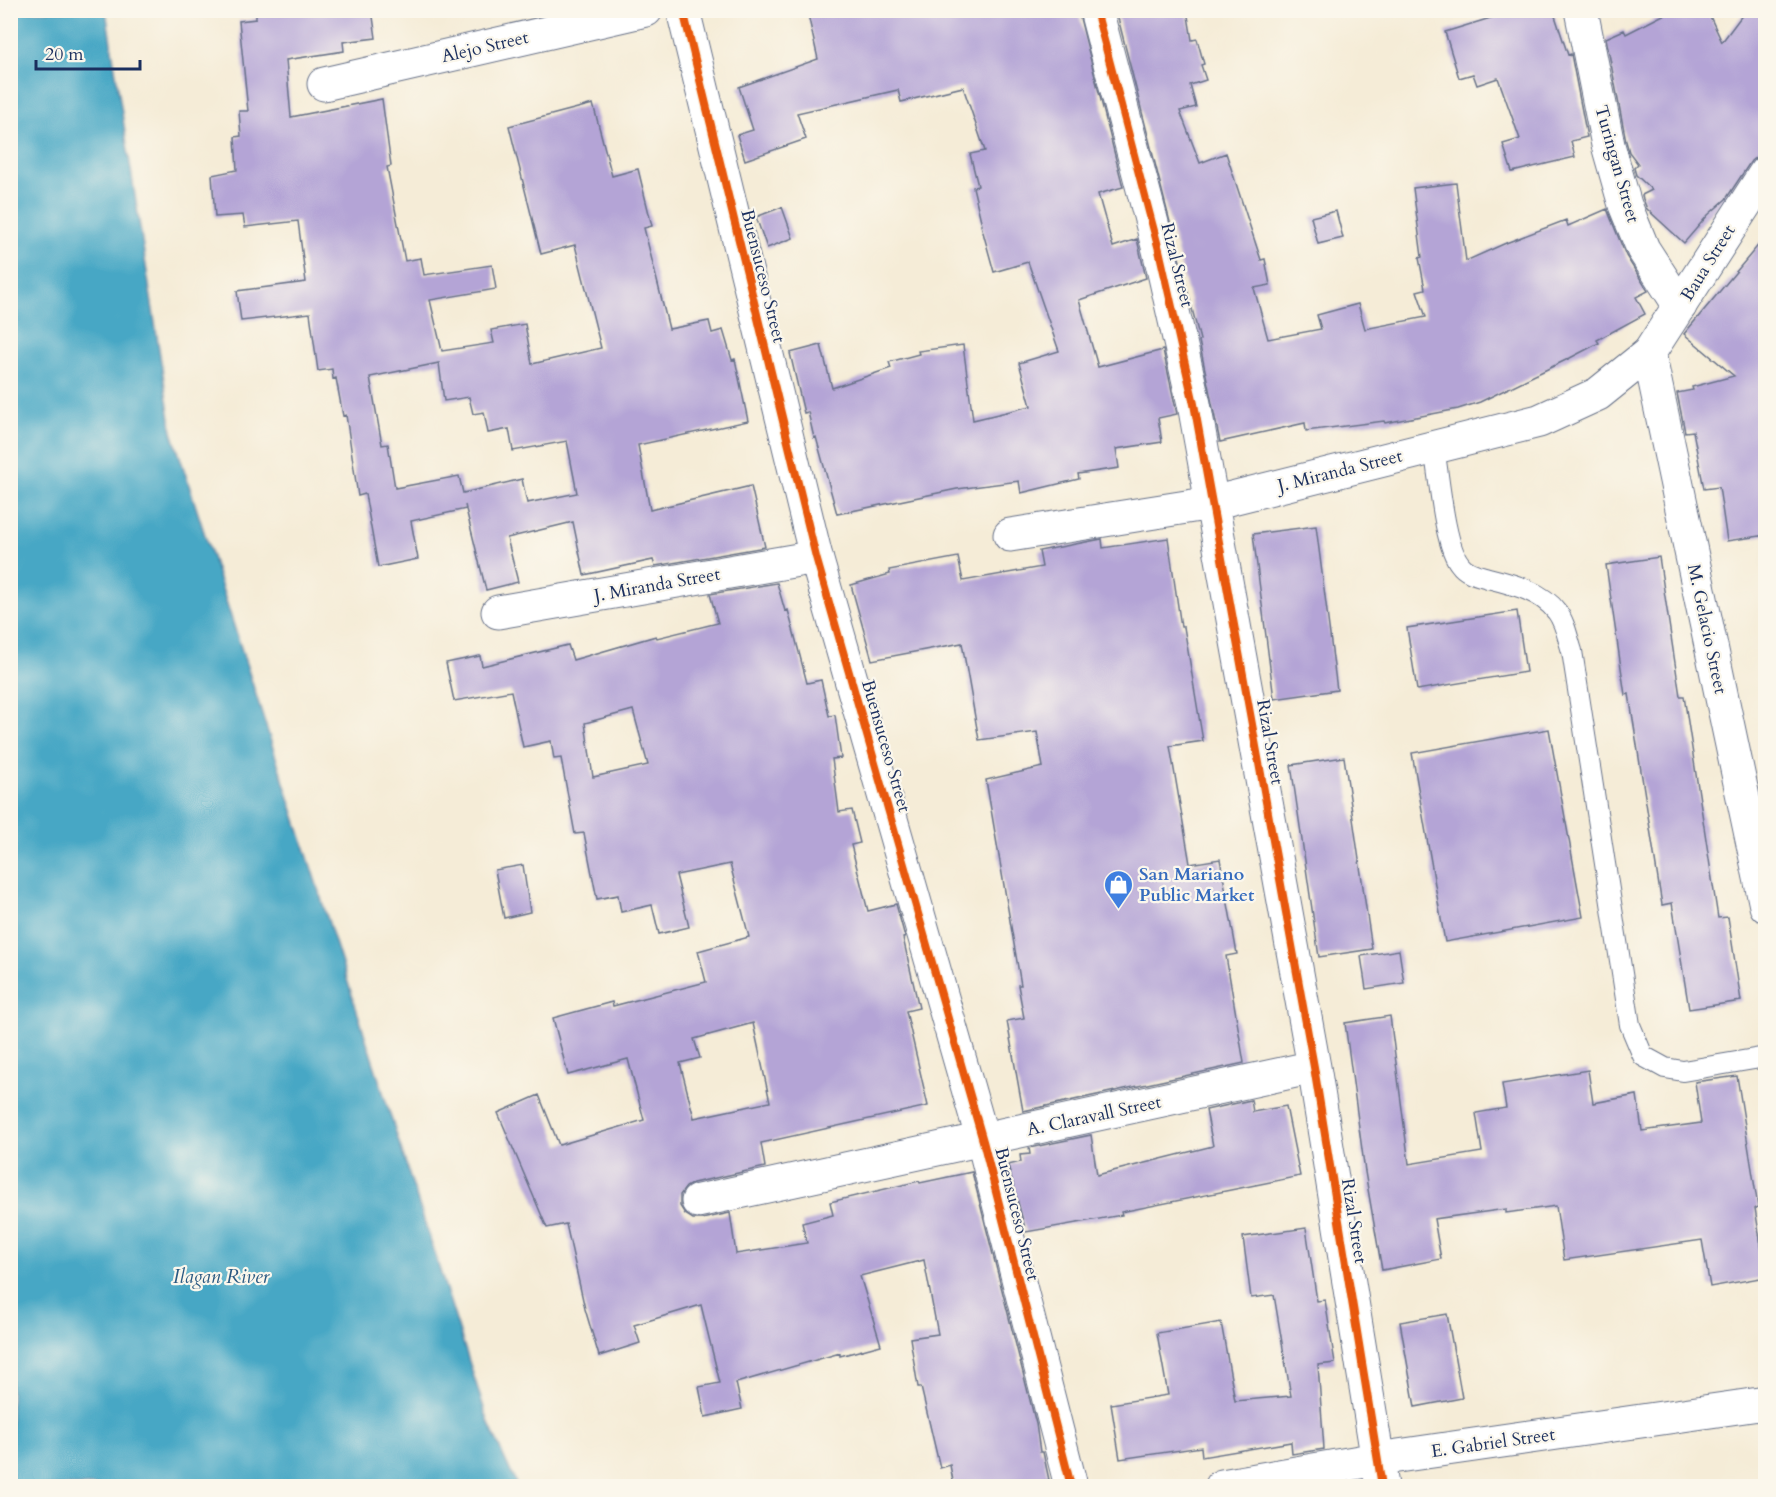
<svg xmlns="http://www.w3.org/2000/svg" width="1776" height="1497" viewBox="0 0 1776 1497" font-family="Cardo,serif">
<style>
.water{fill:#46a7c5;stroke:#306b92;stroke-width:1.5}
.building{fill:#b4a4d6;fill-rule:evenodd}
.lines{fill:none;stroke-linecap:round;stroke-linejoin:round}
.service-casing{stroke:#677188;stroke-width:22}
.minor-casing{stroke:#677188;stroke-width:35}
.tertiary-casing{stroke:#677188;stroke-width:35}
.service{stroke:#fff;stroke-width:20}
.minor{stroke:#fff;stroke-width:33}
.tertiary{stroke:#fff;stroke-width:33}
.cycleway-casing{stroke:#fbf7ec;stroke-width:11}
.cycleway{stroke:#e8590c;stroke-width:8}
.labels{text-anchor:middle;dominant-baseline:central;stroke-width:4.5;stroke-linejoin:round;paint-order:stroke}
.street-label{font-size:18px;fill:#1b2f5e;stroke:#fbf7ec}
.shop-label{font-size:18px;font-weight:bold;fill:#366cbe;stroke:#fbf7ec;text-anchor:start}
.water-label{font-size:20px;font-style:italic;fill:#2a5982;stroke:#fbf7ec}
</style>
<rect width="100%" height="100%" fill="#fbf7ec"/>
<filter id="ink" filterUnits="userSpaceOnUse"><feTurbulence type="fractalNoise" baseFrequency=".0167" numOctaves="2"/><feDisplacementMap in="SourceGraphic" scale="12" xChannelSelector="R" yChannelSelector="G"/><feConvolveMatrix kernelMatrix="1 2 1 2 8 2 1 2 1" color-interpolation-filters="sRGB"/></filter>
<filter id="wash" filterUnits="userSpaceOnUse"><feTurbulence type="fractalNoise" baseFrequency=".008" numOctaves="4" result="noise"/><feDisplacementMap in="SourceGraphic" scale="24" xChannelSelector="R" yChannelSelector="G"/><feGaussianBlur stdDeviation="1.35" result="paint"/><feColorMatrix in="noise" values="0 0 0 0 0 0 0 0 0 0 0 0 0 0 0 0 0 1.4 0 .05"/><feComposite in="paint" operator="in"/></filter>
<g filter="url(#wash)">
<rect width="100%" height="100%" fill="#f5ecd7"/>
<!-- water -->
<path class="water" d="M 10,11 L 106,11 L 172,432 L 489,1424 L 517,1486 L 11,1486 Z"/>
<g id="blocks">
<!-- building -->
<path class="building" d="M 256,10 L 372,10 L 376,38 L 343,42 L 344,51 L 286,60 L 291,117 L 382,99 L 391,166 L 387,167 L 405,261 L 421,258 L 424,275 L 492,265 L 496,289 L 430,300 L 442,351 L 494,343 L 491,330 L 525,324 L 532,364 L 601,348 L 575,245 L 541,254 L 509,126 L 593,104 L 612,176 L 638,169 L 652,226 L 644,228 L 669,329 L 709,321 L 712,333 L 723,330 L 732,360 L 735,359 L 748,421 L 638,445 L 650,510 L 751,486 L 765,547 L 655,566 L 653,560 L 584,575 L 573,522 L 507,538 L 518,582 L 486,590 L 465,505 L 466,509 L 411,521 L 418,559 L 378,567 L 365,494 L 358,496 L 346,415 L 343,416 L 336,378 L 333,379 L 332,369 L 318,371 L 310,313 L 241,321 L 237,291 L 306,282 L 298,221 L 245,227 L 243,215 L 215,217 L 212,175 L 237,170 L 235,137 L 241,136 L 239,111 L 248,111 L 239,21 L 256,19 ZM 439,363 L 444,401 L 469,397 L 473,414 L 484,412 L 488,433 L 509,429 L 513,451 L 567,441 L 577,493 L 527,503 L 522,479 L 463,493 L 459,476 L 395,488 L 388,444 L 382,445 L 370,377 Z
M 807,10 L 1078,10 L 1123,187 L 1098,194 L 1113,247 L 1137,239 L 1146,278 L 1079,300 L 1098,367 L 1163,350 L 1177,414 L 1158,418 L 1162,442 L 1116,449 L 1119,468 L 1078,474 L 1079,479 L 1021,493 L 1019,481 L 957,489 L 837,514 L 816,437 L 814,438 L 808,412 L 804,413 L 790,353 L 821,345 L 832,388 L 891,368 L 889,362 L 919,354 L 918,351 L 963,345 L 973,420 L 1031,406 L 1019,363 L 1059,351 L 1028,262 L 994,272 L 981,225 L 982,225 L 973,187 L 978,186 L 970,154 L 985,151 L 963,87 L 901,102 L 898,90 L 797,113 L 806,139 L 745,160 L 737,135 L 753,130 L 739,87 L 818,59 Z
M 1116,10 L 1187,10 L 1192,40 L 1197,39 L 1204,64 L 1201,65 L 1206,80 L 1190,85 L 1196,107 L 1180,111 L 1200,163 L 1226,153 L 1261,260 L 1265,259 L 1270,285 L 1254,288 L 1268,339 L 1321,329 L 1317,315 L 1358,304 L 1365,329 L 1426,317 L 1417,291 L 1425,289 L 1419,258 L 1422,257 L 1413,188 L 1456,183 L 1466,261 L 1506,243 L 1566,220 L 1568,226 L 1607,209 L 1626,256 L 1648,291 L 1636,297 L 1645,314 L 1597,340 L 1599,343 L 1570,358 L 1480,402 L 1458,409 L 1385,423 L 1384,421 L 1306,431 L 1305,423 L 1220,442 L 1199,341 L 1200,340 Z
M 1495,10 L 1553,10 L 1568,55 L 1571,54 L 1587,137 L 1571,141 L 1575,157 L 1512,172 L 1503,144 L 1520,139 L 1498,78 L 1477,85 L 1473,74 L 1459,78 L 1445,32 L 1497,16 Z
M 1673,10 L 1707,10 L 1722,42 L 1746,10 L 1766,10 L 1766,154 L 1757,156 L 1751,161 L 1726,199 L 1708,215 L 1684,243 L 1647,209 L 1643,199 L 1642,195 L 1652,190 L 1636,175 L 1634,168 L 1638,164 L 1629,152 L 1626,141 L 1606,38 L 1624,30 L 1626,34 Z
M 782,207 L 793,238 L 767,248 L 756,217 Z
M 1336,211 L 1343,238 L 1318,244 L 1311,217 Z
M 1766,236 L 1766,535 L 1727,541 L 1719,487 L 1704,489 L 1693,431 L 1685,432 L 1677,393 L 1693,390 L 1692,387 L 1734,376 L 1684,334 Z
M 1316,526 L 1337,690 L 1274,699 L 1253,534 Z
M 1168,538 L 1181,627 L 1184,627 L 1203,741 L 1170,746 L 1190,864 L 1220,859 L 1237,954 L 1226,956 L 1244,1063 L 1023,1111 L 1007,1021 L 1024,1018 L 1018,985 L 1021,985 L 986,780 L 1043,767 L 1037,732 L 979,740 L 962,643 L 872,660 L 851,585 L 890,574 L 889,570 L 958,557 L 963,581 L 1042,567 L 1039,551 L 1102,539 L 1103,548 Z
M 1659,557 L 1680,696 L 1684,696 L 1718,918 L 1728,917 L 1741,1001 L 1689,1009 L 1672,903 L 1662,905 L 1629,694 L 1625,695 L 1606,565 Z
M 777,583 L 785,611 L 788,610 L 807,683 L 821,680 L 829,716 L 835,715 L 841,758 L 832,759 L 839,812 L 852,810 L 860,843 L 851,845 L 868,911 L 896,904 L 905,937 L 903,938 L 919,1008 L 906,1011 L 928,1106 L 761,1143 L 765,1167 L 693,1183 L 686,1187 L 680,1195 L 680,1206 L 685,1214 L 693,1219 L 702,1219 L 730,1213 L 736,1254 L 807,1243 L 802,1223 L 833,1215 L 830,1202 L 919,1181 L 920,1183 L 972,1172 L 1036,1424 L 1040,1452 L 1043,1452 L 1049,1480 L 1020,1486 L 954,1486 L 950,1465 L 940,1468 L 921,1387 L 918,1387 L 910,1338 L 938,1334 L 924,1260 L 860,1276 L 881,1345 L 840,1356 L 840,1353 L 736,1383 L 742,1409 L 705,1417 L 699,1387 L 720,1383 L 701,1305 L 634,1325 L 640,1343 L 599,1356 L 585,1309 L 566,1224 L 547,1228 L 498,1113 L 539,1095 L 559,1145 L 644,1120 L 628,1059 L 568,1075 L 553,1018 L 612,1002 L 613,1006 L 706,982 L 698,951 L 749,937 L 730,864 L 676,875 L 689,927 L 659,934 L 652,905 L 621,912 L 618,895 L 597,899 L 584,833 L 575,834 L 561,758 L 554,759 L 551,741 L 523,747 L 511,691 L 454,701 L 446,663 L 480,656 L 482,666 L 568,645 L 573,660 L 656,636 L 657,638 L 718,623 L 710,594 ZM 633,710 L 648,765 L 593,777 L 585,723 ZM 753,1023 L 770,1102 L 694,1118 L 680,1063 L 700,1058 L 694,1039 Z
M 1517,611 L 1526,672 L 1417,690 L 1407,628 Z
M 1549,729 L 1583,917 L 1445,942 L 1412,753 Z
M 1344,757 L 1372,949 L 1319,957 L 1291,765 Z
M 523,865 L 530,912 L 504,918 L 495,870 Z
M 1399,950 L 1404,983 L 1366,989 L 1361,956 Z
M 1390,1016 L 1409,1164 L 1482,1152 L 1476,1113 L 1506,1108 L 1502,1084 L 1588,1070 L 1593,1103 L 1637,1095 L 1642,1131 L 1701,1123 L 1695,1082 L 1737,1076 L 1758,1207 L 1755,1208 L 1766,1277 L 1710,1287 L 1702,1240 L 1564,1260 L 1556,1206 L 1506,1213 L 1506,1209 L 1434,1219 L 1441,1259 L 1382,1270 L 1365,1172 L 1345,1023 Z
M 1251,1100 L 1253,1112 L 1286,1106 L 1300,1176 L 1121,1212 L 1122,1215 L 1026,1232 L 1008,1165 L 1021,1162 L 1020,1155 L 1030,1154 L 1029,1148 L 1091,1135 L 1097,1175 L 1213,1146 L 1206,1110 Z
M 1306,1228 L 1317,1301 L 1325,1300 L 1335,1363 L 1318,1365 L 1324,1449 L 1292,1454 L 1291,1442 L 1202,1457 L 1201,1447 L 1120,1459 L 1111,1404 L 1168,1395 L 1157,1333 L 1221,1322 L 1235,1401 L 1291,1396 L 1274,1295 L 1251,1298 L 1243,1237 Z
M 1447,1314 L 1462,1398 L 1415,1407 L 1400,1322 Z"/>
</g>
</g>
<g filter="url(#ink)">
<use href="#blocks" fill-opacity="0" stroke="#677188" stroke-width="1.5"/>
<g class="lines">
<defs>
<path id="service" d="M 1434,448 C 1439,475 1444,545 1460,564 C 1466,573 1478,575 1488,578 C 1512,584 1542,591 1557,612 C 1565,622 1568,639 1572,651 L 1630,1025 L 1643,1056 L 1665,1068 L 1683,1071 L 1766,1057"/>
<path id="minor" d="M 1096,10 L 1159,250 L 1194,404 L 1314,1067 L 1382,1486
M 1581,10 L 1608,145 L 1625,205 L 1643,249 L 1680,306
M 324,84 L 646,10
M 1010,535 L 1212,503 L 1539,421 L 1598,394 L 1649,353
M 498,612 L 816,557
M 698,1201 L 1314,1067
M 1222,1486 L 1377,1459 L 1766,1403"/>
<path id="tertiary" d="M 683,10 L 816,557 L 983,1141 L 1071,1486
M 1766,172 L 1649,353 L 1766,906"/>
</defs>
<!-- service casing -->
<use href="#service" class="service-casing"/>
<!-- minor casing -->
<use href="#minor" class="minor-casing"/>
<!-- tertiary casing -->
<use href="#tertiary" class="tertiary-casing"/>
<!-- service -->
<use href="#service" class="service"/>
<!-- minor -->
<use href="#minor" class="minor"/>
<!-- tertiary -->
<use href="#tertiary" class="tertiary"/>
<defs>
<path id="cycleway" d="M 683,10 L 816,557 L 983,1141 L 1071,1486
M 1096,10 L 1159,250 L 1194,404 L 1314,1067 L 1382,1486"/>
</defs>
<!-- cycleway casing -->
<use href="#cycleway" class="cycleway-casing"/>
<!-- cycleway -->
<use href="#cycleway" class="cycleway"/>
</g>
</g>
<!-- icons -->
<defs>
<symbol id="shop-pin" viewBox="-11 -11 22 30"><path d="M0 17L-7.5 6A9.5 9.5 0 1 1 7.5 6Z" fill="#3f7fe0" stroke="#fbf7ec"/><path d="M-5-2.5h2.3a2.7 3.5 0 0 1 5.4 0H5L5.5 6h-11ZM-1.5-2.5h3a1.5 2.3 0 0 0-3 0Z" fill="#fff"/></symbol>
</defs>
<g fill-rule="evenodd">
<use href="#shop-pin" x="1102" y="868" width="33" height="45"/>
</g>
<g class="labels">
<!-- street labels -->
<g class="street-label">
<text transform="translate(485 47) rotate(-13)">Alejo Street</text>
<text transform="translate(1617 164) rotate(74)">Turingan Street</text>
<text transform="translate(1708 263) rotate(-58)">Baua Street</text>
<text transform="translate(1177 265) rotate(76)">Rizal Street</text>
<text transform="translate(763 276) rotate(76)">Buensuceso Street</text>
<text transform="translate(1340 471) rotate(-14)">J. Miranda Street</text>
<text transform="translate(657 585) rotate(-10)">J. Miranda Street</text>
<text transform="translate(1707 629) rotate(78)">M. Gelacio Street</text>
<text transform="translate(1270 742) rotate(80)">Rizal Street</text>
<text transform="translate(886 746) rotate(74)">Buensuceso Street</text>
<text transform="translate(1094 1116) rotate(-12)">A. Claravall Street</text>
<text transform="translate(1017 1214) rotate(76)">Buensuceso Street</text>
<text transform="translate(1354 1221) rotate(81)">Rizal Street</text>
<text transform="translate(1493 1443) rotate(-8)">E. Gabriel Street</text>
</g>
<!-- shop labels -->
<g class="shop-label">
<text x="1139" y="874">San Mariano<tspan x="1139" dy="21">Public Market</tspan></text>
</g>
<!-- water labels -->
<g class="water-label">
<text x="221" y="1276">Ilagan River</text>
</g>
</g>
<!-- margin -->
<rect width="1776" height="1497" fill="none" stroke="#fbf7ec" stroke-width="36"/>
<!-- scale -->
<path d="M36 60v9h104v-9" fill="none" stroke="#1b2f5e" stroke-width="3"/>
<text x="45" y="60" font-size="18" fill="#1b2f5e" stroke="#fbf7ec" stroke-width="4.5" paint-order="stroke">20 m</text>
</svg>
